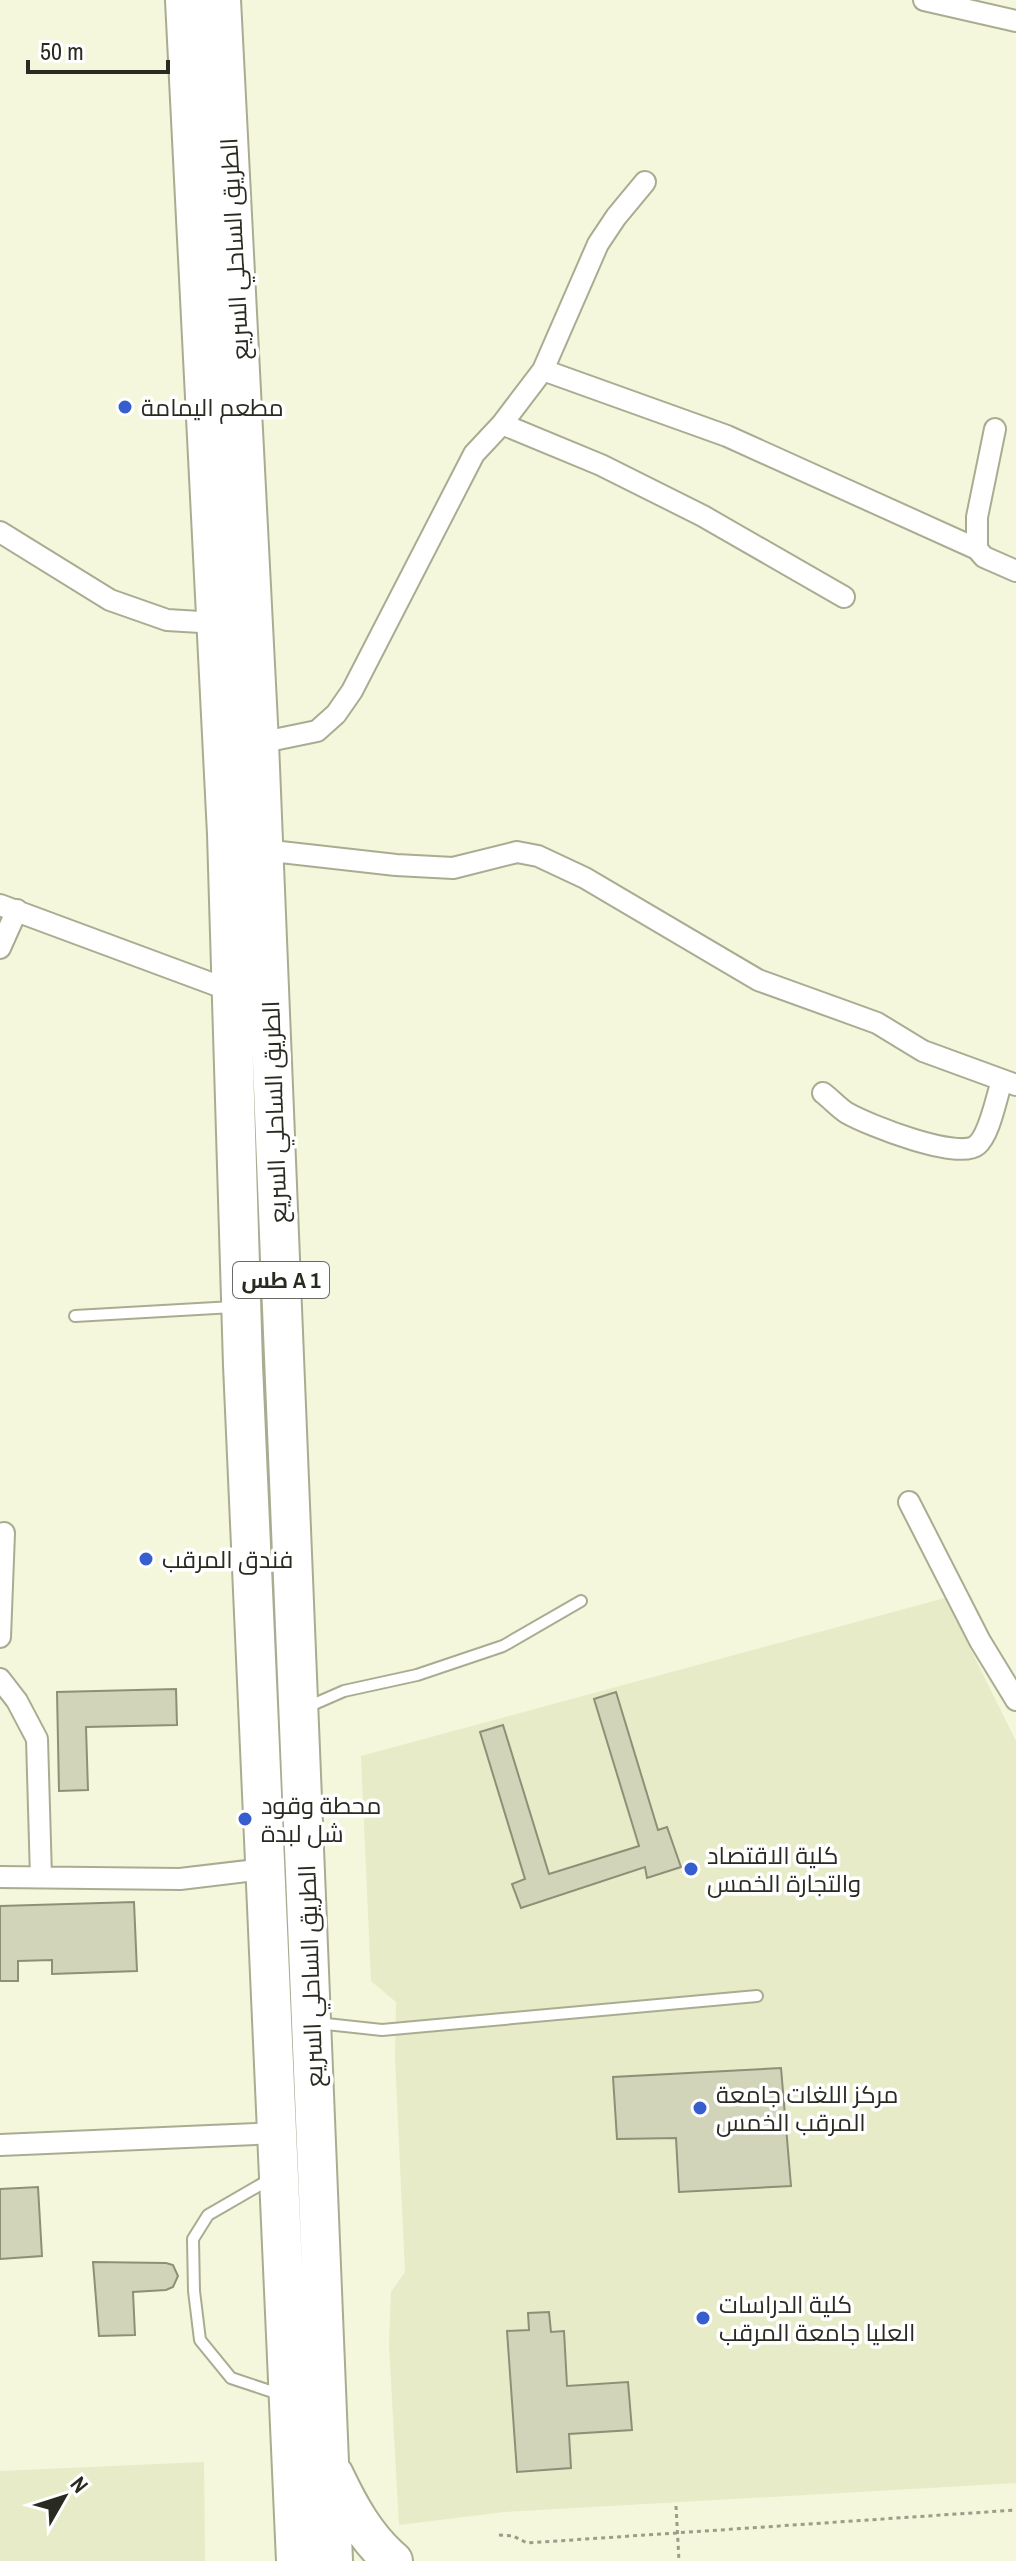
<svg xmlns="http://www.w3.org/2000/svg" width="1016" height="2561" viewBox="0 0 1016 2561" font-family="'Archivo Narrow',Cairo,sans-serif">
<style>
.built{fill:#e7ebc7;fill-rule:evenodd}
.building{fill:#d1d4b9;stroke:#8d9076;stroke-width:2}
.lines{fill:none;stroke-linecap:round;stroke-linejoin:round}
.lane-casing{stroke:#aaac92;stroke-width:14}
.street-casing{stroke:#aaac92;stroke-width:24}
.highway-casing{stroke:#aaac92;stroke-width:42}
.path{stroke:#9b9d89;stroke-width:3;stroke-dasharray:4 4;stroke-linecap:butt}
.lane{stroke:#fff;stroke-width:10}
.street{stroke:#fff;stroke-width:20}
.highway{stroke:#fff;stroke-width:38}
.poi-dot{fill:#365ecf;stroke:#fff;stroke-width:3}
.labels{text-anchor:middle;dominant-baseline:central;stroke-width:7;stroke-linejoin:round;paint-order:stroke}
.shield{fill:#fff;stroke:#696a63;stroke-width:2}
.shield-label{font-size:22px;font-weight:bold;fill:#292a20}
.street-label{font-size:24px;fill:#292a20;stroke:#fff}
.poi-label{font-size:24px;fill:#292a20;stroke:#fff;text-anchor:start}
</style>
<rect width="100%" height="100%" fill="#f4f7db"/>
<!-- built -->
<path class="built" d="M 945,1598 L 1016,1741 L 1016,2483 L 504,2512 L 399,2525 L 389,2345 L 391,2292 L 405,2272 L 395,2057 L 396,2002 L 371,1981 L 361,1756 ZM 613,2079 L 614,2079 L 644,2139 L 617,2139 Z
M 204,2462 L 205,2561 L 0,2561 L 0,2471 Z"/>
<!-- building -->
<path class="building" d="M 176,1689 L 177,1725 L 86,1727 L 88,1790 L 59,1791 L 57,1692 Z
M 616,1692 L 658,1830 L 667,1827 L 681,1867 L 647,1878 L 645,1867 L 521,1908 L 512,1884 L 525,1879 L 480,1732 L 503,1725 L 549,1874 L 639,1846 L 594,1699 Z
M 134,1902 L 137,1971 L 52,1974 L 52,1960 L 18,1961 L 18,1981 L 0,1981 L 0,1906 Z
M 781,2068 L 791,2186 L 679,2192 L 676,2138 L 617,2139 L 613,2077 Z
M 38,2187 L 42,2256 L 0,2259 L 0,2189 Z
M 93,2262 L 166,2263 L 173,2265 L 178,2276 L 173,2287 L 166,2290 L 133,2292 L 135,2335 L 99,2336 Z
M 549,2312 L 551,2332 L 564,2331 L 567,2386 L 628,2382 L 632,2430 L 569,2434 L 571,2468 L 517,2472 L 507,2331 L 529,2330 L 528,2313 Z"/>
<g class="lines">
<defs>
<path id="lane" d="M 75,1316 L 233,1307
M 305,1708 L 344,1691 L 417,1675 L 503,1646 L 581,1601
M 317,2023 L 382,2030 L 757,1996
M 272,2178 L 208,2215 L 193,2239 L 194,2291 L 200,2340 L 231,2378 L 279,2394"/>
<path id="street" d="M 924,0 L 1016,21
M 543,370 L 727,436 L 977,549
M 502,424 L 601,465 L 703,516 L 844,597
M 995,429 L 977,517 L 977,549 L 984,557 L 1016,571
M 0,532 L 110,600 L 167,620 L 217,623
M 259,743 L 317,731 L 336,714 L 352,691 L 474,454 L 502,424 L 543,370 L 598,244 L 616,217 L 645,182
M 263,850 L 396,865 L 453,868 L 517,852 L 538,856 L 585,878 L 758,980 L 877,1023 L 923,1051 L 1016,1085
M 0,905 L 232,991
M 0,948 L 17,910
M 823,1093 C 831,1099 839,1108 847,1113 C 868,1125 959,1161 977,1145 C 990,1134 996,1098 1002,1081
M 909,1502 L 980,1641 L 1016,1700
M 0,1637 L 4,1533
M 0,1679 L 17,1701 L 37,1739 L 41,1877
M 0,1877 L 180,1879 L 264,1869
M 0,2145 L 277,2133"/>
<path id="highway" d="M 185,0 L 227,834 L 243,1365 L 296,2561
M 221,0 L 259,743 L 333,2561
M 334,2475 C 349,2507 366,2538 393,2561"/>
</defs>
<!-- lane casing -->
<use href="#lane" class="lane-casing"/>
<!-- street casing -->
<use href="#street" class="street-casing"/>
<!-- highway casing -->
<use href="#highway" class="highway-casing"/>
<!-- path -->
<path class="path" d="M 676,2506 L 679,2561
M 499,2535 L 513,2536 L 527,2543 L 1016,2510"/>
<!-- lane -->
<use href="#lane" class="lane"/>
<!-- street -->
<use href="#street" class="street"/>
<!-- highway -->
<use href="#highway" class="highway"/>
</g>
<!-- markers -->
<g class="poi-dot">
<circle cx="125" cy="407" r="8"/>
<circle cx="146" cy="1559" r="8"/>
<circle cx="245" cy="1819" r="8"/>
<circle cx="691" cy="1869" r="8"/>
<circle cx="700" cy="2108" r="8"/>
<circle cx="703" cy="2318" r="8"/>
</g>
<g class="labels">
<!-- shield labels -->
<rect class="shield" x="233" y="1262" width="96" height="36" rx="6"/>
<g class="shield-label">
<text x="281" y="1280">طس A 1</text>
</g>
<!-- street labels -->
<g class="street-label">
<text transform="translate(234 249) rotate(-93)">الطريق الساحلي السريع</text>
<text transform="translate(274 1112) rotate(-92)">الطريق الساحلي السريع</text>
<text transform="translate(310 1976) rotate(-92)">الطريق الساحلي السريع</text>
</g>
<!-- poi labels -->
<g class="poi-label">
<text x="141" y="407">مطعم اليمامة</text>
<text x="162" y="1559">فندق المرقب</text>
<text x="261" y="1805">محطة وقود<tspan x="261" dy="28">شل لبدة</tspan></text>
<text x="707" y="1855">كلية الاقتصاد<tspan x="707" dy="28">والتجارة الخمس</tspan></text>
<text x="716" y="2094">مركز اللغات جامعة<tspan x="716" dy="28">المرقب الخمس</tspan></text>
<text x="719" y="2304">كلية الدراسات<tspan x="719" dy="28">العليا جامعة المرقب</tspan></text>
</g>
</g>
<!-- north arrow -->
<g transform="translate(64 2497) rotate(51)" stroke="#ffffff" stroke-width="6" paint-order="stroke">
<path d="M0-6L14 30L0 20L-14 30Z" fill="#292a20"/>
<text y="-12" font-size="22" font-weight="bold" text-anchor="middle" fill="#292a20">N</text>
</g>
<!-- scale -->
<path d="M28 60v12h140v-12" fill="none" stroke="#292a20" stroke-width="4"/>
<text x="40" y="60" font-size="24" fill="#292a20" stroke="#ffffff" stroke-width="6" paint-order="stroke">50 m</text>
</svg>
